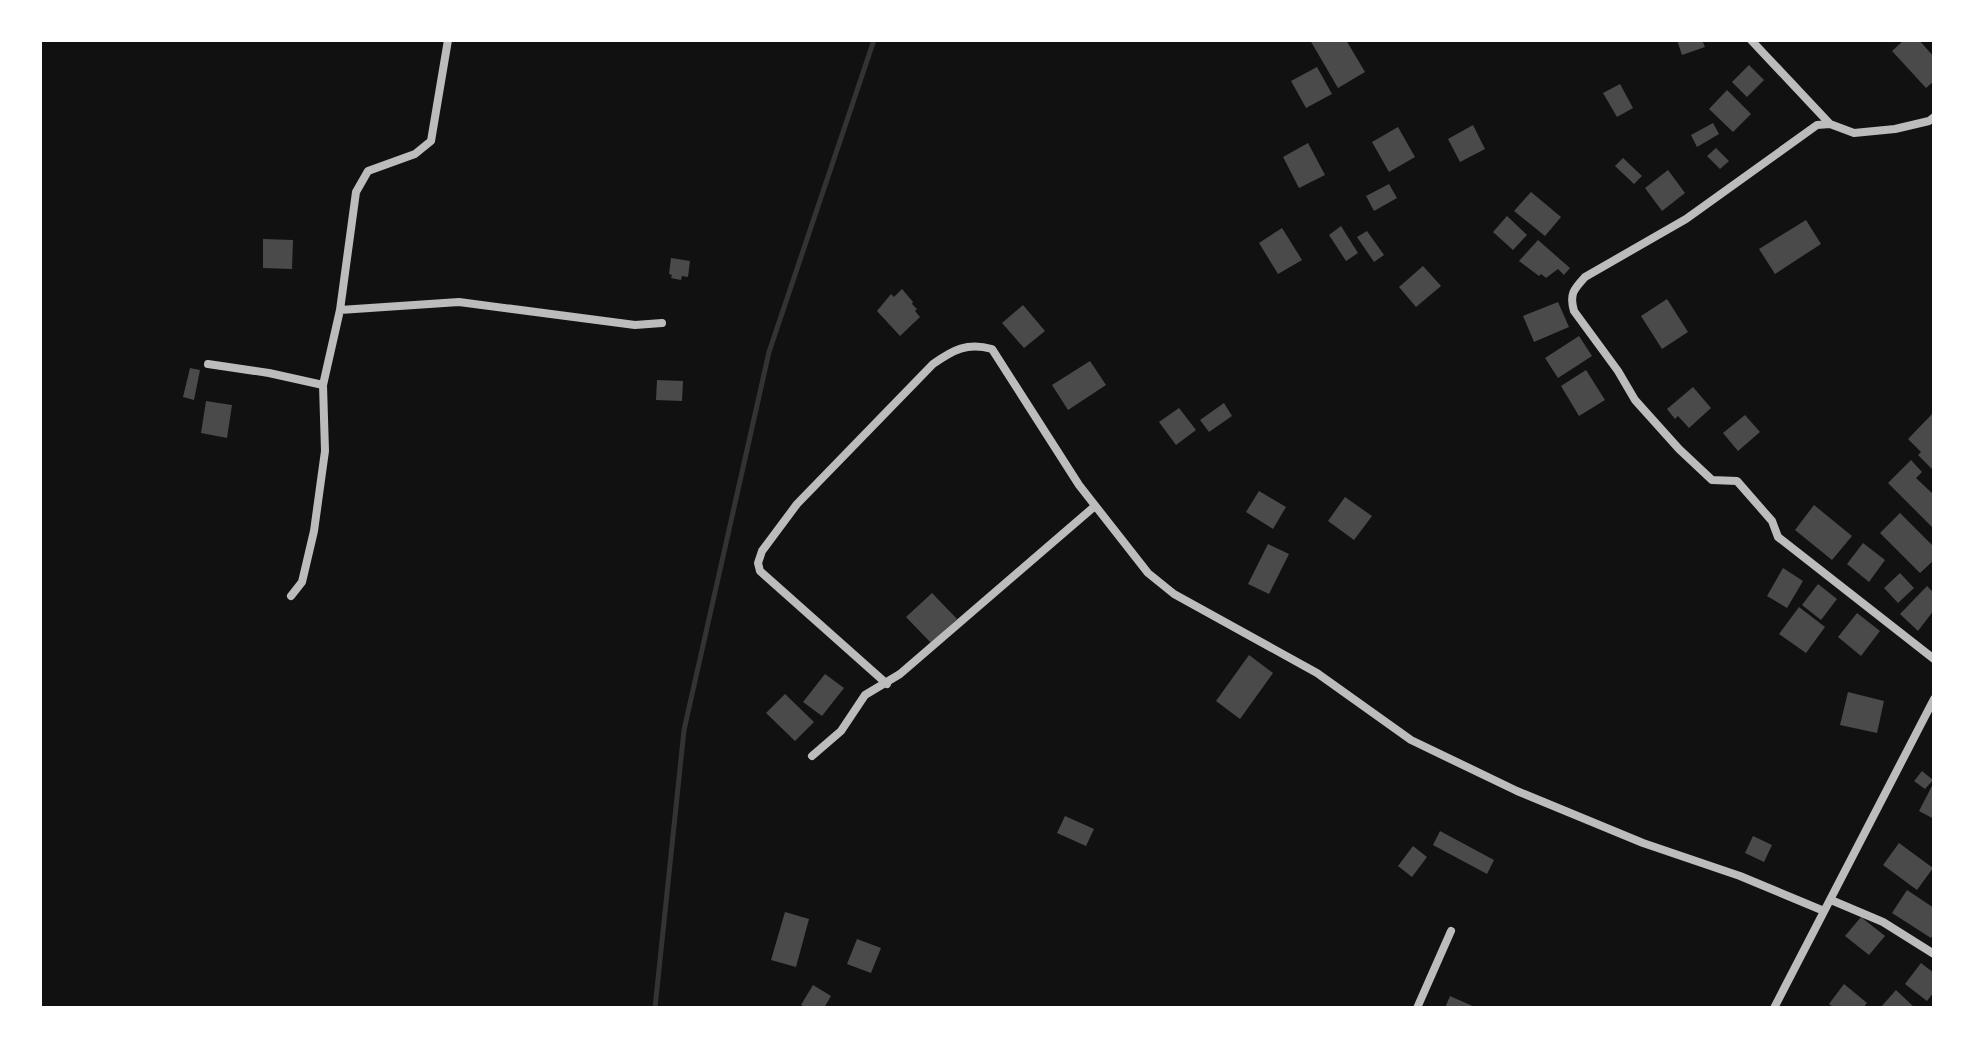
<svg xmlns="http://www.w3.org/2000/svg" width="1974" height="1048" viewBox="0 0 1974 1048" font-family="'Titillium Web',sans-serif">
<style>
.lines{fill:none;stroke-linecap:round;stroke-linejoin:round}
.stream{stroke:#333;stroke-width:5}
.building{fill:#4a4a4a}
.minor{stroke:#bcbcbc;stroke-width:8}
</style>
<rect width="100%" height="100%" fill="#111"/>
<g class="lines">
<!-- stream -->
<path class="stream" d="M 655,1008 L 684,730 L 769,352 L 874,40"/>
</g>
<!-- building -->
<path class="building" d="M 1310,40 L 1346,40 L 1365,72 L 1338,88 Z
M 1677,40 L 1702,40 L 1705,47 L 1682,55 Z
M 1904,40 L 1919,40 L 1934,57 L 1934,81 L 1926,88 L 1892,51 Z
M 1749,65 L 1764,80 L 1747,97 L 1732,82 Z
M 1317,67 L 1332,94 L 1306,108 L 1291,81 Z
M 1620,84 L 1633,108 L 1617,117 L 1603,93 Z
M 1727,90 L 1751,114 L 1733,132 L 1709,109 Z
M 1713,123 L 1719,134 L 1697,147 L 1691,135 Z
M 1473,125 L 1485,149 L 1460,162 L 1448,139 Z
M 1398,127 L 1415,157 L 1389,172 L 1372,142 Z
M 1308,143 L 1325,175 L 1299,188 L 1283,157 Z
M 1716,148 L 1729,161 L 1720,169 L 1707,156 Z
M 1623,158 L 1642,176 L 1634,184 L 1615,166 Z
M 1668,170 L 1685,193 L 1662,211 L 1645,188 Z
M 1389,184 L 1397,198 L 1374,211 L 1366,196 Z
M 1531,192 L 1561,217 L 1545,236 L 1514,211 Z
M 1507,216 L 1527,235 L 1513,250 L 1493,232 Z
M 1806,220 L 1821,244 L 1775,274 L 1759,249 Z
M 1341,226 L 1358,253 L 1346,261 L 1329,235 Z
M 1282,228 L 1302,260 L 1278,274 L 1259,243 Z
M 1367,231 L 1384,255 L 1374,262 L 1357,237 Z
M 263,239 L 293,240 L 292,269 L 263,268 Z
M 1538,240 L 1570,268 L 1564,275 L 1558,269 L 1546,278 L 1541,274 L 1539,276 L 1519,261 Z
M 671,258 L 690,261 L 688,277 L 682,276 L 681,280 L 671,278 L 672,275 L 669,274 Z
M 1423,266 L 1441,286 L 1416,307 L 1399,287 Z
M 902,289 L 913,302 L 912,304 L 917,309 L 915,311 L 920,317 L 900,336 L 877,311 L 891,294 L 894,297 Z
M 1667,299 L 1688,332 L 1662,349 L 1641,316 Z
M 1558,302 L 1569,327 L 1534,342 L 1523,316 Z
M 1023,305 L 1045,331 L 1024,348 L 1002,323 Z
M 1579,336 L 1592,356 L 1558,378 L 1545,358 Z
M 1090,361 L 1106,385 L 1068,410 L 1052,385 Z
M 190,368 L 200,370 L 194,400 L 183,397 Z
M 1586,370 L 1605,400 L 1579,416 L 1561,386 Z
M 657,380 L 683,381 L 682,401 L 656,400 Z
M 1693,387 L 1711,408 L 1689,428 L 1678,416 L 1675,419 L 1667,409 Z
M 206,401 L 232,405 L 227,438 L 201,433 Z
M 1224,403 L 1232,416 L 1209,432 L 1200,420 Z
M 1179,408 L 1196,430 L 1176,445 L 1159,422 Z
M 1934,412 L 1934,471 L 1918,455 L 1921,452 L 1908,439 Z
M 1745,415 L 1760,432 L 1738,451 L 1723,433 Z
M 1911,460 L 1922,472 L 1916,478 L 1934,495 L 1934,529 L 1888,483 Z
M 1259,491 L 1286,507 L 1273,529 L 1246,512 Z
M 1345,497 L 1372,516 L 1354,540 L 1328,521 Z
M 1814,505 L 1852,536 L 1832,560 L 1795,530 Z
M 1900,513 L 1934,547 L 1934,560 L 1920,573 L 1880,533 Z
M 1863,543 L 1885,560 L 1869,582 L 1847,564 Z
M 1268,544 L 1289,554 L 1269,594 L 1248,584 Z
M 1783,568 L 1803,581 L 1787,608 L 1767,596 Z
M 1900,573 L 1914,588 L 1898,603 L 1884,588 Z
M 1818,584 L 1837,599 L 1821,620 L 1802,605 Z
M 1927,586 L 1934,593 L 1934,610 L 1918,631 L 1900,614 Z
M 932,593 L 957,619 L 931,643 L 906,617 Z
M 1799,607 L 1825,627 L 1806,653 L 1779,634 Z
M 1857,613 L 1880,631 L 1861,656 L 1838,637 Z
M 1249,655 L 1273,673 L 1240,719 L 1216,701 Z
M 825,674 L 844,688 L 822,716 L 803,702 Z
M 1848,692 L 1884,701 L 1877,733 L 1840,725 Z
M 785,694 L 814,722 L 795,741 L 766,713 Z
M 1922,771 L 1933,780 L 1925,789 L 1914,781 Z
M 1934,782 L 1934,819 L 1919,811 Z
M 1065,816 L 1094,829 L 1086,846 L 1057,833 Z
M 1440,831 L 1494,860 L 1487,874 L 1433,845 Z
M 1753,836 L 1772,845 L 1764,862 L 1745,853 Z
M 1899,843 L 1933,868 L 1917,890 L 1883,865 Z
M 1413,846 L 1427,857 L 1412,877 L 1398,866 Z
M 1907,890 L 1934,908 L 1934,934 L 1931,938 L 1892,913 Z
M 785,912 L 809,919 L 796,967 L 771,960 Z
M 1861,917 L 1885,936 L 1869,955 L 1845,936 Z
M 857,939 L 881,948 L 871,973 L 847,964 Z
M 1921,963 L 1934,973 L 1934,992 L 1927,1001 L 1905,984 Z
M 1844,984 L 1867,1003 L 1863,1008 L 1834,1008 L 1829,1004 Z
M 813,985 L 831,996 L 824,1008 L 807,1008 L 801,1005 Z
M 1896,990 L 1915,1008 L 1880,1008 Z
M 1450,996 L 1477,1008 L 1445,1008 Z"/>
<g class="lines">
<!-- minor -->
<path class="minor" d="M 1751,40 L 1830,124 L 1854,133 L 1895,129 L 1929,121 L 1934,117
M 1830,124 L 1817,125 L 1686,219 L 1585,277 C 1574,289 1569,294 1574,311 L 1618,371 L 1635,400 L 1679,449 L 1712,480 L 1737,481 L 1772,521 L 1778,537 L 1934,659
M 340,310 L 459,302 L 635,325 L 662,323
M 208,364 L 269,373 L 323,385
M 291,596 L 302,582 L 314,531 L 325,451 L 323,385 L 340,310 L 356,192 L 368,171 L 415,154 L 431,141 L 448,40
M 887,684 L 760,571 L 758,563 L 762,551 L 797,504 L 933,364 C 953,350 967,342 992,349 L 1079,485 L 1148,573 L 1174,594 L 1317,673 L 1411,740 L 1517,791 L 1643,843 L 1740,876 L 1824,911
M 812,756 L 841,731 L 865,695 L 900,674 L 1095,506
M 1831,900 L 1883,922 L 1934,954
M 1417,1008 L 1451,931
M 1774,1008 L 1934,699"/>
</g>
<!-- border -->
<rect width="1974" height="1048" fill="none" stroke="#ffffff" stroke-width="84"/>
</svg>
